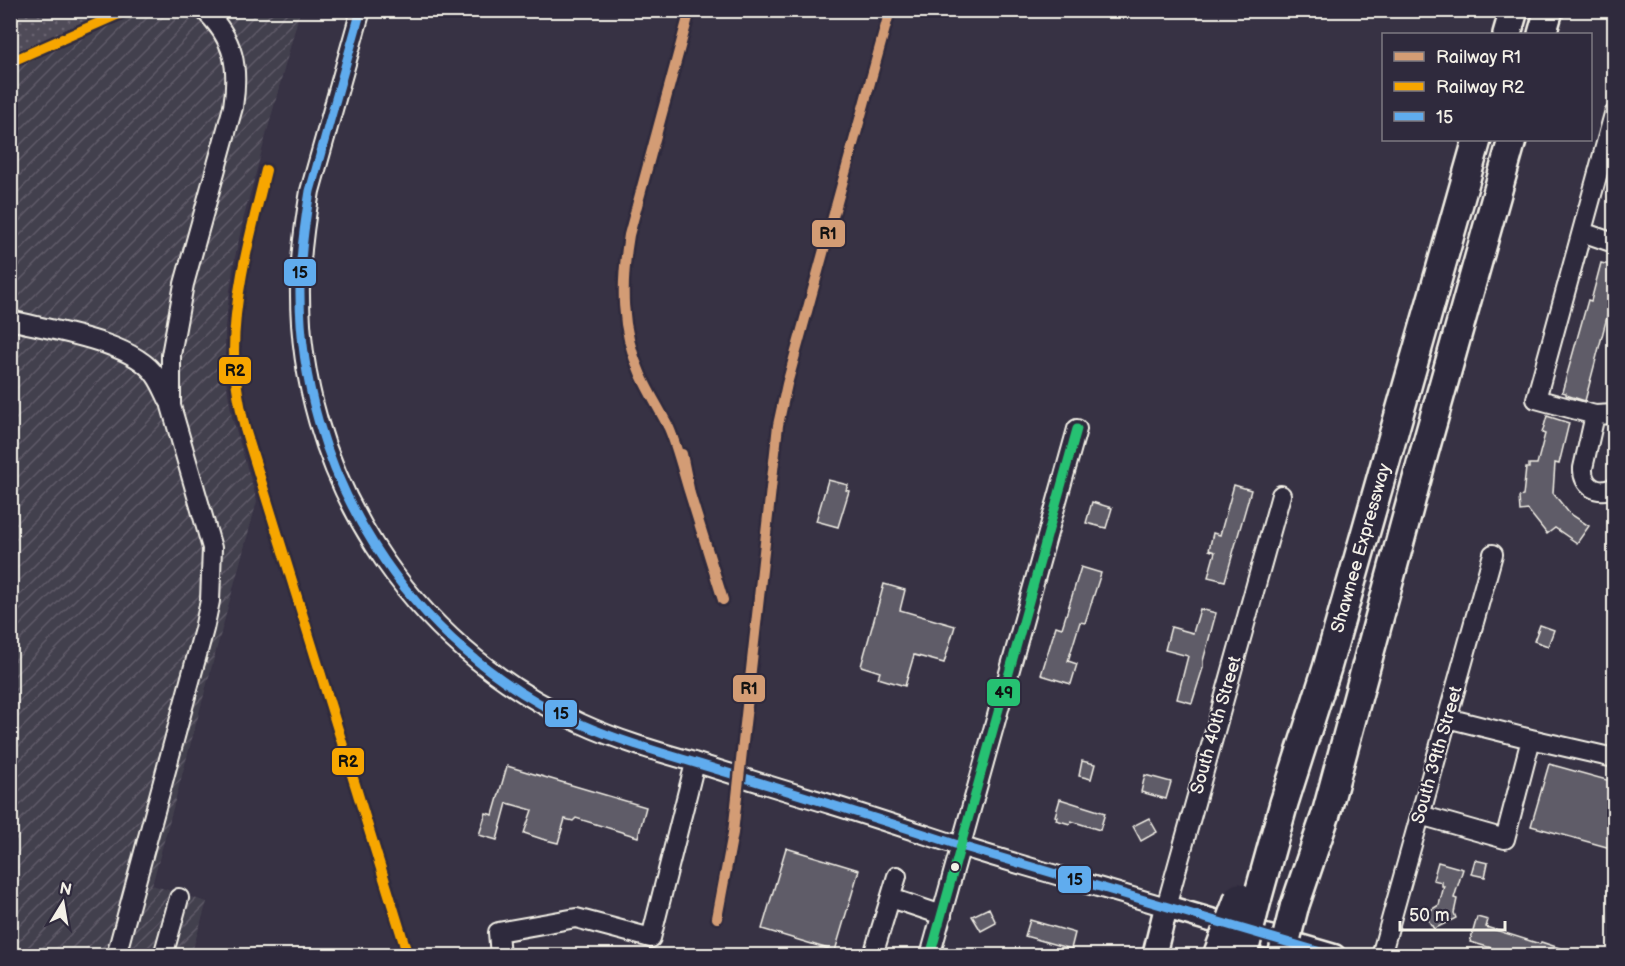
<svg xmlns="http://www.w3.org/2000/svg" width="1625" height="966" viewBox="0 0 1625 966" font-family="'Balsamiq Sans',sans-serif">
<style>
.industrial{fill:url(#industrial-furrows)}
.grass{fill:url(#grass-dots);stroke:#a29ea0;stroke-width:1.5}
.building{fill:#5f5c67;stroke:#f4f1e8;stroke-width:1.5}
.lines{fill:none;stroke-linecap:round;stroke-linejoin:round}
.minor-casing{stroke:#f4f1e8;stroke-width:22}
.major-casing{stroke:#f4f1e8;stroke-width:27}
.highway-casing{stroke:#f4f1e8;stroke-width:32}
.minor{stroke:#2f2a3d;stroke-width:18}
.major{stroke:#2f2a3d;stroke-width:22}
.highway{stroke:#2f2a3d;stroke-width:27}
.highway-bridge-casing{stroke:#f4f1e8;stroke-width:32;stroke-linecap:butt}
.highway-bridge{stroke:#2f2a3d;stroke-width:27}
.bus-1-casing{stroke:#2f2a3d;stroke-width:14}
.bus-2-casing{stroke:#2f2a3d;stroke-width:14}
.bus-1{stroke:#60acee;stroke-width:9}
.bus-2{stroke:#26c172;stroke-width:9}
.rail-1-casing{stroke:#2f2a3d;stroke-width:15}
.rail-2-casing{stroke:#2f2a3d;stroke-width:15}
.rail-1{stroke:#d39c74;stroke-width:10}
.rail-2{stroke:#f7a600;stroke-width:10}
.bus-dot{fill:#f4f1e8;stroke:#2f2a3d;stroke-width:2}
.labels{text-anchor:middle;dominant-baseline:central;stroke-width:4.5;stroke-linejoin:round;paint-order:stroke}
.street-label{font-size:18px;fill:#f4f1e8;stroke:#2f2a3d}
.line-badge{stroke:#2f2a3d;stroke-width:2}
.pale-badge-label{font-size:16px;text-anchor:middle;font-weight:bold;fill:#111}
</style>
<defs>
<pattern id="industrial-furrows" width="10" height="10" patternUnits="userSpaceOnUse" patternTransform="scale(1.5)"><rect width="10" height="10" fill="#433f4e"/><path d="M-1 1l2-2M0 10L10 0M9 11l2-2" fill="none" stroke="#5f5b68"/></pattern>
<pattern id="grass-dots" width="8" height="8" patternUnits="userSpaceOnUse" patternTransform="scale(1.5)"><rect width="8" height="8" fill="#504b59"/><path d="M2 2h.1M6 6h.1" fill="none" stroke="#6a6571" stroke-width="1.8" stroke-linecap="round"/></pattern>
</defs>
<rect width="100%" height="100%" fill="#373244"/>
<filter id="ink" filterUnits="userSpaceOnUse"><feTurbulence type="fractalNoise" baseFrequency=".0167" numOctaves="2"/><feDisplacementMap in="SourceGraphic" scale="12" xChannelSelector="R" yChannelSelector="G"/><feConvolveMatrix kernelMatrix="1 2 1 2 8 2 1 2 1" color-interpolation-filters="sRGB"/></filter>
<g filter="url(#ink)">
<!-- industrial -->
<path class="industrial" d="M 11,11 L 300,11 L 243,220 L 234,262 L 225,326 L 225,374 L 232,417 L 257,501 L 152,885 L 207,902 L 191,955 L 11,955 Z"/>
<!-- grass -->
<path class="grass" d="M 11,10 L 114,10 L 114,11 L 11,54 Z"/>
<!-- building -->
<path class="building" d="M 1601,263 L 1614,266 L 1614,299 L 1612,298 L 1585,401 L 1566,395 L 1566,393 L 1562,392 L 1588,300 L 1591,301 Z
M 1547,416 L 1569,423 L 1559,464 L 1555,463 L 1553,493 L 1569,513 L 1589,526 L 1577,543 L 1555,528 L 1547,534 L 1528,510 L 1520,511 L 1519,497 L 1523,496 L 1526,468 L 1529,468 L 1529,464 L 1537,464 L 1545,434 L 1542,433 Z
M 828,480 L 848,485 L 846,490 L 849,491 L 838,527 L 816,521 Z
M 1234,485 L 1251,490 L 1225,581 L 1208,577 L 1215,552 L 1209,550 L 1213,533 L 1220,535 Z
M 1092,502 L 1112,508 L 1106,528 L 1086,523 Z
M 1081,567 L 1101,573 L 1085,623 L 1080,622 L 1068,661 L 1077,664 L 1071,684 L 1041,675 L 1056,626 L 1062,628 Z
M 884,584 L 905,590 L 900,610 L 955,626 L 944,663 L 914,655 L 905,686 L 878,678 L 880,672 L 861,666 Z
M 1200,609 L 1216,613 L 1203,661 L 1203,668 L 1192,703 L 1177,699 L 1188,656 L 1165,650 L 1171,627 L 1193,633 Z
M 1540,625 L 1554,630 L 1548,646 L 1534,641 Z
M 1082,761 L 1095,764 L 1091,779 L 1079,776 Z
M 1549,764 L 1614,782 L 1614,849 L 1531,826 Z
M 507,766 L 646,807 L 638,837 L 576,818 L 573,821 L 565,819 L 558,843 L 542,839 L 524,833 L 532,810 L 507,803 L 497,840 L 479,835 L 486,813 L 493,815 Z
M 1145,775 L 1171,782 L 1166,799 L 1141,792 Z
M 1060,799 L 1105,813 L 1100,830 L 1071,821 L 1070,824 L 1056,820 L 1057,817 L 1055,816 Z
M 1149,818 L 1157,832 L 1141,841 L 1133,826 Z
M 786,848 L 859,870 L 835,951 L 762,929 Z
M 1475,860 L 1488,863 L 1485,877 L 1471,874 Z
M 1438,862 L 1463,869 L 1454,898 L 1457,899 L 1454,913 L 1456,918 L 1434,929 L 1424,914 L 1439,905 L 1444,886 L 1442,886 L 1442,882 L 1433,880 Z
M 989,908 L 996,923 L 981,931 L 972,916 Z
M 1477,917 L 1488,920 L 1486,927 L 1540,944 L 1541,942 L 1575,953 L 1575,956 L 1505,956 L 1506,952 L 1470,942 Z
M 1030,920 L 1075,933 L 1071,949 L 1025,936 Z"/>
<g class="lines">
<defs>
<path id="minor" d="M 361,10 L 310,191 C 305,221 300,254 300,285 C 297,472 409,647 580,723 C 617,740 655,751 694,762 C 740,777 787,791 833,805 C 875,818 917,832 960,846 C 1028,868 1097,886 1166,907 L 1281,495
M 1614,114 L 1536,399 L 1595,415 L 1614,414
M 1582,232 L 1614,243
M 10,320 C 50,330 133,341 156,376 C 161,383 165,393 169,401
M 1595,415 L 1583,468 C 1582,486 1598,496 1614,487
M 1531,739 L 1614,758
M 1420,815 L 1505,839 L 1531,739 L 1447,718
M 891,898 L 942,915
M 874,952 L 897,876
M 116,956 L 204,629 L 210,601 L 212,548 L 171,406 L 171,355 L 184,284 L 233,107 C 239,68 235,39 204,10
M 163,956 L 179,898
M 500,956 L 498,932 L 576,918 L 651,938 L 695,763
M 930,956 L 1077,429
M 1381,956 L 1493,554"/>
<path id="major" d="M 1154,956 L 1166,907 L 1334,956"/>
<path id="highway" d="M 1507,34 L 1514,10
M 1542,34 L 1549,10
M 1257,900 L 1284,803 L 1327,668 L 1477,140
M 1294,908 L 1326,814 L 1421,464 L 1512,140"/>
</defs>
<!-- minor casing -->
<use href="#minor" class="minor-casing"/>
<!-- major casing -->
<use href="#major" class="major-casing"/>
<!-- highway casing -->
<use href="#highway" class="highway-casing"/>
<!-- minor -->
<use href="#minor" class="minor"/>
<!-- major -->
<use href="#major" class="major"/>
<!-- highway -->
<use href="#highway" class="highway"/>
<defs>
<path id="highway-bridge" d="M 1217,956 L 1239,897
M 1243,956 L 1257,900
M 1282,956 L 1294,908"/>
</defs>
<!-- highway-bridge casing -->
<use href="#highway-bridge" class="highway-bridge-casing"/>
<!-- highway-bridge -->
<use href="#highway-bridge" class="highway-bridge"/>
<defs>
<path id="bus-1" d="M 361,10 L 310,191 C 305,221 300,253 300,285 C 297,471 409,649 581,724 C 627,744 677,757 725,772 C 804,796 883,820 961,846 L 1334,956"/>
<path id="bus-2" d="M 930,956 L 1077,429"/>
</defs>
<!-- bus-1 casing -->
<use href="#bus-1" class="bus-1-casing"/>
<!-- bus-2 casing -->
<use href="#bus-2" class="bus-2-casing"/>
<!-- bus-1 -->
<use href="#bus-1" class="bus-1"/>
<!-- bus-2 -->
<use href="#bus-2" class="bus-2"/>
<defs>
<path id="rail-1" d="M 690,10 L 629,235 C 621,283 620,329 641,375 C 649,393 660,410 669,428 C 678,449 683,472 690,494
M 682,454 L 690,494 L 723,600
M 717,918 L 733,833 L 778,425 L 787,384 L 890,10"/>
<path id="rail-2" d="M 10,62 L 128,10
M 266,170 C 252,229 234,290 234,351 C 234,377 239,403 245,429 L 408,956"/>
</defs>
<!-- rail-1 casing -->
<use href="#rail-1" class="rail-1-casing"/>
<!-- rail-2 casing -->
<use href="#rail-2" class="rail-2-casing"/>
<!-- rail-1 -->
<use href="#rail-1" class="rail-1"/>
<!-- rail-2 -->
<use href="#rail-2" class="rail-2"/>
</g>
</g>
<!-- markers -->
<circle class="bus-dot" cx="955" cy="867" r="5"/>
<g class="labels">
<!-- street labels -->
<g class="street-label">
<text transform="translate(1361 548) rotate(-74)">Shawnee Expressway</text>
<text transform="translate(1216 725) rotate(-74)">South 40th Street</text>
<text transform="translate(1437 755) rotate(-74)">South 39th Street</text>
</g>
</g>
<g class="line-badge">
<rect x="811" y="219" width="35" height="29" rx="6" fill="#d39c74"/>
<rect x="283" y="258" width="34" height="29" rx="6" fill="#60acee"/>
<rect x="218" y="356" width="34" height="29" rx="6" fill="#f7a600"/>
<rect x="732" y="674" width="34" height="29" rx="6" fill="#d39c74"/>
<rect x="986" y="678" width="35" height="29" rx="6" fill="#26c172"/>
<rect x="544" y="699" width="34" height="29" rx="6" fill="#60acee"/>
<rect x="331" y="747" width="34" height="29" rx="6" fill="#f7a600"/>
<rect x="1057" y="865" width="35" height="29" rx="6" fill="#60acee"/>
</g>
<g class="pale-badge-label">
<text x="828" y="239">R1</text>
<text x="300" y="278">15</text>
<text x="235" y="376">R2</text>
<text x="749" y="694">R1</text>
<text x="1004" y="698">49</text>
<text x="561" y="719">15</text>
<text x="348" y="767">R2</text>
<text x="1075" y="885">15</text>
</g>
<!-- margin -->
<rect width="1625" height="966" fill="none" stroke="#2f2a3d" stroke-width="36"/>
<rect x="18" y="18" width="1589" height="930" fill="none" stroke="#f4f1e8" stroke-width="2" filter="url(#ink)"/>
<!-- legend -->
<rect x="1382" y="33" width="210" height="108" fill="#2f2a3d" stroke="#7e7a81" stroke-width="1.5"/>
<rect x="1394" y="52" width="30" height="9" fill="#d39c74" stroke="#7e7a81" stroke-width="1.5"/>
<text x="1436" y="63" font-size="18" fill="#f4f1e8">Railway R1</text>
<rect x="1394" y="82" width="30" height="9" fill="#f7a600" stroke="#7e7a81" stroke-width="1.5"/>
<text x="1436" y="93" font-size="18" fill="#f4f1e8">Railway R2</text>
<rect x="1394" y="112" width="30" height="9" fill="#60acee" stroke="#7e7a81" stroke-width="1.5"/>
<text x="1436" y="123" font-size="18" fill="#f4f1e8">15</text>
<!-- north arrow -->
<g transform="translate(63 903) rotate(11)" stroke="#2f2a3d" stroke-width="4.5" paint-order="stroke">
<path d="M0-4.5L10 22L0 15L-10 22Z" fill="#f4f1e8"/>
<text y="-9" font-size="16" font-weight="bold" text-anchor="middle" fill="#f4f1e8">N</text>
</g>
<!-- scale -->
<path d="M1400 921v9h105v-9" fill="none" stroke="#f4f1e8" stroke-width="3"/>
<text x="1409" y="921" font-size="18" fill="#f4f1e8" stroke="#2f2a3d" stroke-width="4.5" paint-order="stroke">50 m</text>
</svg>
